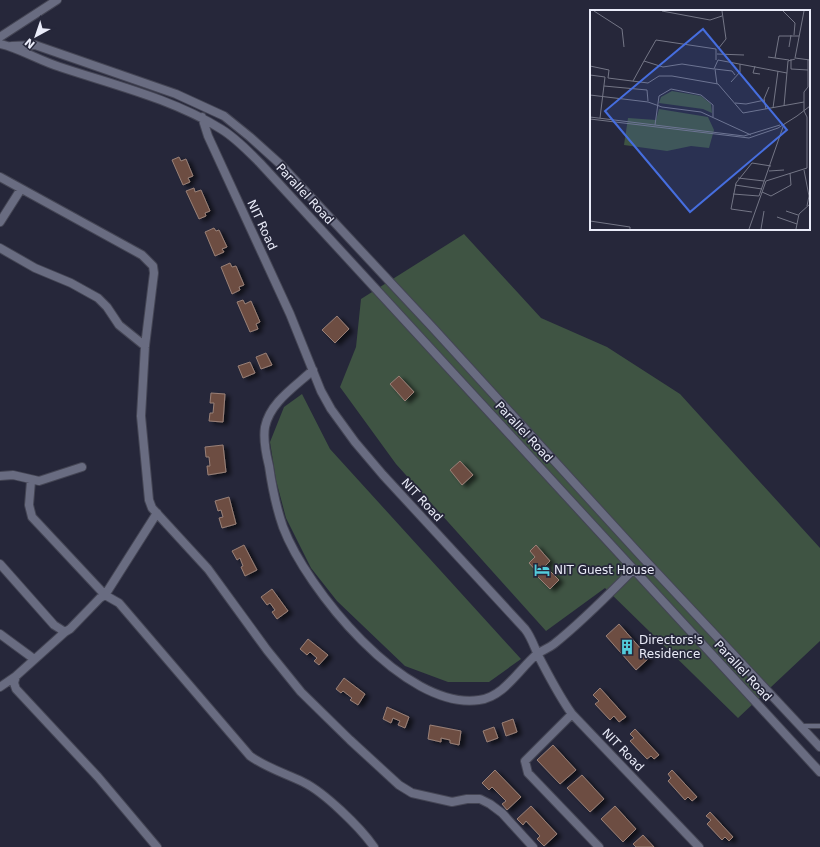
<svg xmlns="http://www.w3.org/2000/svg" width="820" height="847" viewBox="0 0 820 847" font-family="'DejaVu Sans',sans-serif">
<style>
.green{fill:#3f5443}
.building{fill:#6d4e43;stroke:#998077;filter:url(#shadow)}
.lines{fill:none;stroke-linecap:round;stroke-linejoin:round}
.service-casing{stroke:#444554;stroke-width:6}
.minor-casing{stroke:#444554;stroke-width:10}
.service{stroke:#696c81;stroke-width:4}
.minor{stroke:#696c81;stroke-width:8}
.labels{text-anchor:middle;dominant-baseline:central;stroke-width:3.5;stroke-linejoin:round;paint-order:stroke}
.street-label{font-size:12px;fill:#eaecf9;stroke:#26273a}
.poi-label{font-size:12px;fill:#eaecf9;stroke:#26273a;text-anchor:start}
.inset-road{fill:none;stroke:#747686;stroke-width:1}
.view{fill:#466edf;fill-opacity:0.15;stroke:#466edf;stroke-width:2}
.inset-edge{fill:none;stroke:#eaecf9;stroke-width:2}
</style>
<defs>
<filter id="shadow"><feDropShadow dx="4.5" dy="2.5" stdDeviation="2" flood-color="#0009"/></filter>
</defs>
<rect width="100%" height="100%" fill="#26273a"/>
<!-- green -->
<path class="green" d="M 464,234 L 541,318 L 607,347 L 680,394 L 820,548 L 820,641 L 738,718 L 605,588 L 546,631 L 396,464 L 340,387 L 356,347 L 361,299 Z
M 302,394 L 330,449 L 521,659 L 489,682 L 448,682 L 405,666 L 337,601 L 311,568 L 286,518 L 276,480 L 270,442 L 284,407 Z"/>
<!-- building -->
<path class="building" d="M 179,157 L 181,161 L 186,159 L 193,176 L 188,178 L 190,182 L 183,185 L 172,160 Z
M 194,188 L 195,192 L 201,190 L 210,211 L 205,213 L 206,216 L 199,219 L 186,191 Z
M 214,228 L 216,231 L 219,230 L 227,247 L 222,249 L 224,252 L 215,256 L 205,232 Z
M 230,263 L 232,267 L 236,266 L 244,285 L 239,287 L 240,290 L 232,294 L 221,267 Z
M 243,300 L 245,304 L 251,301 L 260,322 L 256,324 L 258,329 L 250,332 L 237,302 Z
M 337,316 L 349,329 L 335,343 L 322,330 Z
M 266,353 L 272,365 L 261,369 L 256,357 Z
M 250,362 L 255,373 L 243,378 L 238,366 Z
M 399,376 L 414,392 L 405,401 L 390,384 Z
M 211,393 L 225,394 L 223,422 L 209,421 L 210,413 L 213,413 L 214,403 L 210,403 Z
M 223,445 L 226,472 L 208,475 L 207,466 L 210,466 L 209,457 L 206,457 L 205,447 Z
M 460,461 L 473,475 L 462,485 L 450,470 Z
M 229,497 L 236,524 L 222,528 L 219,518 L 223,517 L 221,510 L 218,511 L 215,501 Z
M 244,545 L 257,570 L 245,576 L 241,567 L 243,566 L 240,558 L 237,560 L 232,551 Z
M 536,545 L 550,561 L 545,566 L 559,580 L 550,589 L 537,576 L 539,574 L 529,563 L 535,557 L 530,551 Z
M 272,589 L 288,611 L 277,619 L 272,612 L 275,610 L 270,603 L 267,605 L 261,597 Z
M 619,624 L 649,658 L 636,670 L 606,636 Z
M 308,639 L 328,655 L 319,665 L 314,661 L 317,658 L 310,652 L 307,655 L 300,649 Z
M 344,678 L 365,694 L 358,705 L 350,700 L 352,698 L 343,691 L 341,693 L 336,689 Z
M 600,688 L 626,717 L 619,722 L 614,716 L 610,720 L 595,704 L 599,701 L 593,695 Z
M 387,707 L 409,717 L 405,728 L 398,725 L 400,721 L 393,718 L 391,723 L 383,719 Z
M 513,719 L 517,732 L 506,736 L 502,723 Z
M 430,725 L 461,731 L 459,745 L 450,743 L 450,740 L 441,738 L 441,742 L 428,739 Z
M 494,727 L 498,738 L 487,742 L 483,731 Z
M 635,729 L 659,755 L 654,759 L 651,756 L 647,759 L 630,741 L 634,738 L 630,734 Z
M 553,745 L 576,770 L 560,784 L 537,760 Z
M 495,770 L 521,797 L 507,810 L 502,804 L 506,801 L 492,787 L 489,790 L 482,783 Z
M 672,770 L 697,797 L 692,801 L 688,797 L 685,800 L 668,781 L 671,778 L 668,774 Z
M 582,775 L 604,799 L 590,812 L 567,788 Z
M 531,806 L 557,834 L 544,846 L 537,839 L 540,836 L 526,821 L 523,825 L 517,819 Z
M 615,806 L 636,829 L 623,842 L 601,819 Z
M 710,812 L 733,837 L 729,841 L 725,837 L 722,840 L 707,824 L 711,820 L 706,816 Z
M 643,835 L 654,847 L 636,847 L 633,844 Z"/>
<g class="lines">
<defs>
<path id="service" d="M 801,726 L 820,726"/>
<path id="minor" d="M 0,37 L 57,0
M 0,44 C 19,48 40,61 60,67 C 114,85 173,99 221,129 C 236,138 248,151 260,163 L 820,772
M 12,46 L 35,45 L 176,94 L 224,116 L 250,137 L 280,164 L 433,328 L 643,558 L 820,747
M 202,117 L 208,136 L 290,314 L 321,391 L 331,409 L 355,442 L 383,475 L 525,629 C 532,638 534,647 539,657 C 549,676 559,696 572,714 L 699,847
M 0,177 L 142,255 L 153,266 L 154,273 L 145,346 L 141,416 L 149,500 L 152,508 L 208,569 L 267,650 L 301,692 L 350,740 L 399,785 L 412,793 L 452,802 L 467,799 L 480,799 L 490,804 L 502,813 L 533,847
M 0,222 L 21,189
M 0,248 L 35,268 L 71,283 L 98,298 L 107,307 L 119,325 L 145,346
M 313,370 C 296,386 270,402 265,427 C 263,439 266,454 269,466 C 272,487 276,507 283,527 C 306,588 405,711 479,700 C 504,697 519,669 537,654 C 543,650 549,648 554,644 C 583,621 608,595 634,569
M 0,476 L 13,475 L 39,481 L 82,467
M 31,481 L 29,505 L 32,517 L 105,595 L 157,513
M 0,564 L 54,625 L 65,632 L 70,629 L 100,598 L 105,595 L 119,603 L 250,756 C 267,768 284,773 303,782 C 324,792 360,827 374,847
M 65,632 L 16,676 L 14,683 L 16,689 L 98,777 L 157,847
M 0,634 L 34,659
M 0,687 L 16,676
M 572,714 L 525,761 L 528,773 L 599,847"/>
</defs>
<!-- service casing -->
<use href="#service" class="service-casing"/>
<!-- minor casing -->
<use href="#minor" class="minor-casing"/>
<!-- service -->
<use href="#service" class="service"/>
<!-- minor -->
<use href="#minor" class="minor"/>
</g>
<!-- icons -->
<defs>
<symbol id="hotel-bare" viewBox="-9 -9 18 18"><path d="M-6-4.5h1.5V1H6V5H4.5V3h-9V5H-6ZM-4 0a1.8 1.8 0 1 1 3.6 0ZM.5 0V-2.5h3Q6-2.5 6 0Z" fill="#53cbdb" stroke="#26273a" stroke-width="2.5" paint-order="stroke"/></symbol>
<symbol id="building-bare" viewBox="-9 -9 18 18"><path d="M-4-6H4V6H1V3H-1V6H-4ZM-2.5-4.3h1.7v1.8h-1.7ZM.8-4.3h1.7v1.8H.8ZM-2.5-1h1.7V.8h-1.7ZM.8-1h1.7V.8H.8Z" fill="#53cbdb" stroke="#26273a" stroke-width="2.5" paint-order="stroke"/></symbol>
</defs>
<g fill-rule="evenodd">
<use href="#hotel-bare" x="531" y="559" width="22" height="22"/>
<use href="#building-bare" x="616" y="636" width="22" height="22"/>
</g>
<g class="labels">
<!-- street labels -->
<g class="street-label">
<text transform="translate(305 194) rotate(47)">Parallel Road</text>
<text transform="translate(262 225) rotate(65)">NIT Road</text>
<text transform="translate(524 432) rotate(47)">Parallel Road</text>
<text transform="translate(422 500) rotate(47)">NIT Road</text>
<text transform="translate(743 671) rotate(47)">Parallel Road</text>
<text transform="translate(623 750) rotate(46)">NIT Road</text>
</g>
<!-- poi labels -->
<g class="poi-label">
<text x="554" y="570">NIT Guest House</text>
<text x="639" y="640">Directors's<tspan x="639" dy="14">Residence</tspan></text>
</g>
</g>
<!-- overview -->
<g transform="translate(590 10)">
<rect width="220" height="220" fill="#26273a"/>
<path d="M 82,81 L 111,86 L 121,94 L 122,103 L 113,99 L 69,93 L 71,87 ZM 69,99 L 118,107 L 124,120 L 119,138 L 101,136 L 77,141 L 34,135 L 38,108 L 66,110 Z" fill="#3f5443"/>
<path class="inset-road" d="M 4,1 L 32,19 L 34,37M 72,1 L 120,10 L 132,6M 193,1 L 205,13 L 204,25M 214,1 L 205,48 L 220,50M 199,37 L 201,25M 128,39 L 136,29 L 132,1M 127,44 L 154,45M 178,47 L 199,50M 185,48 L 189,26 L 209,26M 201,49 L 201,59 L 218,60M 54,51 L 66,30 L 126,39 L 126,50M 0,56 L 19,60 L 18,68 L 58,73 L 69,66 L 82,66 L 128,74 L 153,103 L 214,92M 165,56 L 163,63 L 170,64M 0,65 L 15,67 L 10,108M 43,71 L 54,51 L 73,57 L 92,54 L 124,59 L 128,50 L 197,63M 141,72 L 150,62 L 150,54M 127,74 L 125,59 L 142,61 L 145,65M 14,76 L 57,80 L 58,91M 0,85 L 58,92 L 72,97 L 111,102 L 161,125M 145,93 L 156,94 L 175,90M 194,96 L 198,51 L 205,49M 183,98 L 188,61M 176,99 L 174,89 L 179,77M 207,106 L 220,96M 0,107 L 154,126 L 190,115M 0,109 L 159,128 L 188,118 L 207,106M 65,115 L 69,86 L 81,79 L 111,85 L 123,95 L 123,107M 214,160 L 219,186 L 217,196M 179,161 L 194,160M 148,168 L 174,171M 145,175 L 172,179M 172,182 L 181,186 L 201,175 L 200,163M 143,184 L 169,186 L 194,114M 196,201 L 208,205M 162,202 L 141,199 L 146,173 L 162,153 L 181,156M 187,207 L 207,214M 0,211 L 40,217 L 40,219M 159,219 L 176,171 L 217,158 L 217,107 L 214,101 L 214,82 L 218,77 L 218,50M 171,219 L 174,201M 206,219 L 209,204 L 220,194"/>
<path class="view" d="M 113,19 L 197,120 L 100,202 L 15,101 Z"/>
<rect width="220" height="220" class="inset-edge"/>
</g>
<!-- north arrow -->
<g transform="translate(36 36) rotate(220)" stroke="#26273a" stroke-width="3" paint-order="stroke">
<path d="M0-3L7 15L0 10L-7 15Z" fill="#eaecf9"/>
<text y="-6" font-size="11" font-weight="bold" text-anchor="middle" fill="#eaecf9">N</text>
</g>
</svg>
